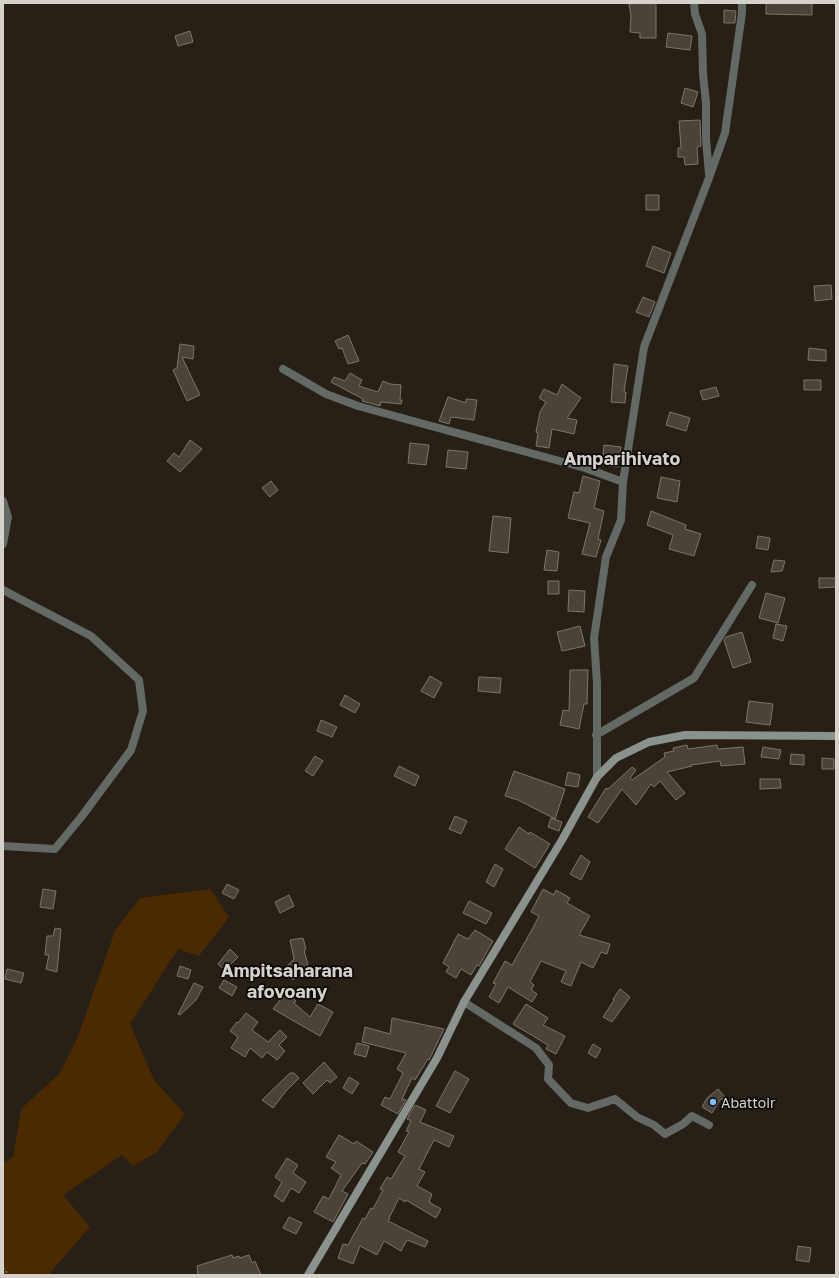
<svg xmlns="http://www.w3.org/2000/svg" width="839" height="1278" viewBox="0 0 839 1278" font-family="'Golos Text',sans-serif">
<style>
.green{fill:#4b2a00}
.building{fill:#4b4239;stroke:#7e746a}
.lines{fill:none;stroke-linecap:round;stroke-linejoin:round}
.path{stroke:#756e67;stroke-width:2;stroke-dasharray:2 2;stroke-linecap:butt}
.minor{stroke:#636965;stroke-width:8}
.secondary{stroke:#89928c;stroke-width:8}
.poi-dot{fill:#7cbef9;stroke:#0e0a07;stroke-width:1.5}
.labels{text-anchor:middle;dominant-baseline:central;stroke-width:3.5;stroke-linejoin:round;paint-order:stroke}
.poi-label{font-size:14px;fill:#d6d1cb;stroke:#0e0a07;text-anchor:start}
.district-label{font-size:18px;font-weight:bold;fill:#d6d1cb;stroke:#0e0a07}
</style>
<rect width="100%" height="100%" fill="#281f17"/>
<!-- green -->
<path class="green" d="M 210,889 L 229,917 L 199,956 L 178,949 L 130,1024 L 154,1080 L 185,1114 L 156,1153 L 133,1166 L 122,1155 L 63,1195 L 90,1227 L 48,1275 L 3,1275 L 3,1163 L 13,1157 L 21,1109 L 59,1074 L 77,1039 L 115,931 L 140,898 Z"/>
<!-- building -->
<path class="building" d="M 639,3 L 656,3 L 656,38 L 640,38 L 640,33 L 630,32 L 631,16 L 629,4 Z
M 766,3 L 812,3 L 812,15 L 766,14 Z
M 724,10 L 736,11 L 735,23 L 724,23 Z
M 190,31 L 193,42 L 178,46 L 175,36 Z
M 668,33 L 692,36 L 690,50 L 666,47 Z
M 685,88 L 698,92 L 693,107 L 681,103 Z
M 700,120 L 701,146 L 697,147 L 698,164 L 685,165 L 684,157 L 678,157 L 678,148 L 681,148 L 679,121 Z
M 646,195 L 659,195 L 659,210 L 646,210 Z
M 653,246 L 671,253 L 664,273 L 646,266 Z
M 831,285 L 832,299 L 815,301 L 814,286 Z
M 643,297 L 655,302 L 649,317 L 636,312 Z
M 348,335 L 359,361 L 348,364 L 342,348 L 339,349 L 335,341 Z
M 180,344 L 194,346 L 193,359 L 182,357 L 200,395 L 187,401 L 173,370 L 177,368 Z
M 809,348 L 826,350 L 826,361 L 808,360 Z
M 614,364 L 628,366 L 624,392 L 626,392 L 625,403 L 611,402 Z
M 350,373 L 362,380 L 359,386 L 378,392 L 383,381 L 390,384 L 401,385 L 400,400 L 402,400 L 401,404 L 381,402 L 380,406 L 362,401 L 363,399 L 331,382 L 334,377 L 345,381 Z
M 804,380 L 821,380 L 821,390 L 804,390 Z
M 562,384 L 581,398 L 567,418 L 577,420 L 574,434 L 552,429 L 549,448 L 536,446 L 538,433 L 536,432 L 540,412 L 546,402 L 539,398 L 544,389 L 557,395 Z
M 716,387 L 719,396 L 703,400 L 700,391 Z
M 448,397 L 466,403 L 466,399 L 477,400 L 474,420 L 451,417 L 449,424 L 439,421 Z
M 670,412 L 690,418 L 686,431 L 666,425 Z
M 190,440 L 202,449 L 180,472 L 167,461 L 174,453 L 179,457 Z
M 410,443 L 429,445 L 426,465 L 408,463 Z
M 604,445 L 621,447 L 618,467 L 602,465 Z
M 448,450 L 468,452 L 466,469 L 446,467 Z
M 583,476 L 600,481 L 594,508 L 604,511 L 598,539 L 601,540 L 596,557 L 582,554 L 590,523 L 568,518 L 574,492 L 579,493 Z
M 661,477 L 680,481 L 677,502 L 657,498 Z
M 271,481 L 278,490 L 270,497 L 262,488 Z
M 651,511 L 686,525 L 685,529 L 701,534 L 694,556 L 669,549 L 673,535 L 647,525 Z
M 493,516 L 511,518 L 508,553 L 489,551 Z
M 758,536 L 770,538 L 768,550 L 756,548 Z
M 547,550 L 559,552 L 557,571 L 544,570 Z
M 774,560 L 785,561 L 782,571 L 771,572 Z
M 819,578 L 836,578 L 836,587 L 819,588 Z
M 548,581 L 559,581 L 559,594 L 548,594 Z
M 569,590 L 585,591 L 584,612 L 568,611 Z
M 766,593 L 785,598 L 778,623 L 759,618 Z
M 776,624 L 787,626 L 783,641 L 773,638 Z
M 580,626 L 585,646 L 562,651 L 557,632 Z
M 742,632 L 751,662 L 733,668 L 724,640 L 726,637 Z
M 570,670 L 588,670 L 587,704 L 584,704 L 579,729 L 560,725 L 563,710 L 569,711 Z
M 430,676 L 442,683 L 434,698 L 421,691 Z
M 479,677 L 501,678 L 500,693 L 478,691 Z
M 345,695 L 360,704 L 355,713 L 340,705 Z
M 749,701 L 773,704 L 770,725 L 746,722 Z
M 321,720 L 337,727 L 332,737 L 317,731 Z
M 687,745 L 688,749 L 717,745 L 718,749 L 743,747 L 745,764 L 721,766 L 720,761 L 691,765 L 692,766 L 667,772 L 685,793 L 676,800 L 660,781 L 654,787 L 651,784 L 636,805 L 622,789 L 598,823 L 588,817 L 606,788 L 608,789 L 632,767 L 636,770 L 630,778 L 632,780 L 665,757 L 664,753 L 674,751 L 673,748 Z
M 763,747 L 781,750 L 779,759 L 761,757 Z
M 791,754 L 804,755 L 804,765 L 790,764 Z
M 315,756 L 323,761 L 313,776 L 305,771 Z
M 822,758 L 834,759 L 834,769 L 822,769 Z
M 399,766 L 419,776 L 415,786 L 394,776 Z
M 514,771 L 565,789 L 555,819 L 518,800 L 505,796 Z
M 568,772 L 580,775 L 578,787 L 565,785 Z
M 760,779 L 780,779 L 781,788 L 760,789 Z
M 455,816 L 467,821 L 461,834 L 449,829 Z
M 551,818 L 562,822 L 559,831 L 548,827 Z
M 519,827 L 529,834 L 530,832 L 550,844 L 535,868 L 505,849 Z
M 581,855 L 590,862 L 581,880 L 570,874 Z
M 495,864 L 503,869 L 494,887 L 486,882 Z
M 227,884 L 239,890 L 234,899 L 222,893 Z
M 43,889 L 56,891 L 53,909 L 40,907 Z
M 543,889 L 554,895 L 556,890 L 570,898 L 567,903 L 590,916 L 579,935 L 610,944 L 607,954 L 601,952 L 593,968 L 581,962 L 571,986 L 561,982 L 566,971 L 541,961 L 530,982 L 534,985 L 531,990 L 537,994 L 532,1002 L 508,987 L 499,1003 L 489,997 L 496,984 L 493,983 L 505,961 L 512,965 L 534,926 L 539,916 L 531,912 Z
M 289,895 L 294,906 L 280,913 L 275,902 Z
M 469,901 L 492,913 L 486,924 L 463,913 Z
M 55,928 L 61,929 L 57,972 L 46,969 L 49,955 L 45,955 L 47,936 L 53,936 Z
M 475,930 L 493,941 L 479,966 L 477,965 L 471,975 L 461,969 L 456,978 L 446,972 L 449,967 L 443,963 L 458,934 L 468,939 Z
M 303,938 L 306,949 L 304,950 L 308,965 L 293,980 L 283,970 L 294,959 L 290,940 Z
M 230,949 L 238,957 L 225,970 L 218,964 Z
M 180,966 L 191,970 L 188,979 L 177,976 Z
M 7,969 L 24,973 L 21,983 L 5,979 Z
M 224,980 L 237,987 L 232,996 L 219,988 Z
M 194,983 L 203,987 L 196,1000 L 180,1015 L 178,1014 Z
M 620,989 L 630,997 L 612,1022 L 603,1017 L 614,1000 L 613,999 Z
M 286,992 L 296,1001 L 294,1003 L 310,1017 L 318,1004 L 333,1012 L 320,1036 L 273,1009 Z
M 526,1004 L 548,1018 L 543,1025 L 565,1036 L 556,1054 L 546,1049 L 548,1045 L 513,1024 Z
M 246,1013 L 258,1022 L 252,1030 L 268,1042 L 280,1030 L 287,1037 L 279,1045 L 285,1051 L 277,1060 L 267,1052 L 262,1058 L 250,1048 L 245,1057 L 231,1048 L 238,1037 L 230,1031 L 237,1022 L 238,1023 Z
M 392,1018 L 444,1029 L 429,1060 L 428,1059 L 415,1080 L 412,1078 L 402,1099 L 406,1100 L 398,1114 L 381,1105 L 385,1097 L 390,1099 L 403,1073 L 397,1069 L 406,1053 L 362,1042 L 365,1027 L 390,1034 Z
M 357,1043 L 369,1046 L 366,1057 L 354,1054 Z
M 593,1044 L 601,1049 L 596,1058 L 588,1053 Z
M 324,1062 L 337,1077 L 330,1083 L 327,1080 L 313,1094 L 303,1083 Z
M 455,1071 L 469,1079 L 450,1113 L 436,1106 Z
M 290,1073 L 294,1073 L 299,1078 L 286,1091 L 273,1108 L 262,1100 Z
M 349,1077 L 359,1083 L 352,1094 L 343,1088 Z
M 718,1089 L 725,1097 L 720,1100 L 712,1113 L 702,1107 L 707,1098 Z
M 415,1105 L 426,1110 L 420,1122 L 454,1136 L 449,1147 L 434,1140 L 419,1169 L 425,1172 L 417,1186 L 432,1194 L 429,1202 L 441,1209 L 436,1218 L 406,1200 L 405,1202 L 399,1198 L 389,1218 L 390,1218 L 388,1221 L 428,1241 L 425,1247 L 407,1240 L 401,1251 L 384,1241 L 377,1255 L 360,1246 L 353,1264 L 338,1258 L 343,1244 L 348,1245 L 363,1218 L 365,1219 L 371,1208 L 373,1209 L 383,1190 L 380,1189 L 387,1177 L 391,1179 L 405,1156 L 398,1152 L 409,1132 L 406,1131 L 411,1121 L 407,1119 Z
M 339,1135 L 354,1144 L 356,1141 L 373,1152 L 365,1164 L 362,1163 L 342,1191 L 348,1194 L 333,1222 L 314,1212 L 323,1196 L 329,1199 L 341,1175 L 331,1168 L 336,1162 L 326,1157 Z
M 287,1158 L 298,1165 L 293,1173 L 306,1182 L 299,1193 L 291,1188 L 283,1202 L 274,1196 L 282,1182 L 275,1177 Z
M 289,1217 L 302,1223 L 296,1234 L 283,1228 Z
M 798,1246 L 811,1248 L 809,1262 L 796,1260 Z
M 232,1255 L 233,1258 L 239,1256 L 240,1258 L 249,1255 L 252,1263 L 255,1261 L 261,1275 L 198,1275 L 197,1266 Z"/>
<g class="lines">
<!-- path -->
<path class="path" d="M 3,1268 L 9,1275"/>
<!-- minor -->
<path class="minor" d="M 694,3 L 695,14 L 702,34 L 703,74 L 706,103 L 706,139 L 709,174
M 283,369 L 326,394 L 358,406 L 585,468 L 623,482
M 3,501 L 8,517 L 3,544
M 3,590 L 91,636 L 139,680 L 143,711 L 131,750 L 82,816 L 55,849 L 3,846
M 596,735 L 694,678 L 752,585
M 597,777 L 597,683 L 594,638 L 606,557 L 621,520 L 623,482 L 644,347 L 709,178 L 725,133 L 742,13 L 742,3
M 464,1002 L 536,1048 L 549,1065 L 548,1079 L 571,1103 L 588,1108 L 615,1099 L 637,1117 L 654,1125 L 665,1134 L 683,1124 L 692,1116 L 709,1125"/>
<!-- secondary -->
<path class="secondary" d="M 308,1275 L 437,1058 L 464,1002 L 562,840 L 597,777 L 616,758 L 649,742 L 685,735 L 836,736"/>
</g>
<!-- markers -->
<circle class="poi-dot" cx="713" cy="1102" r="4"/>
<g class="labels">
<!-- poi labels -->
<g class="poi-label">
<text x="721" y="1102">Abattoir</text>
</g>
<!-- district labels -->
<g class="district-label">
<text x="622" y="458">Amparihivato</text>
<text x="287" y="970">Ampitsaharana<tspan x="287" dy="21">afovoany</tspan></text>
</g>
</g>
<!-- border -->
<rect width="839" height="1278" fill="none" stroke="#d6d1cb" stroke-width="8"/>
</svg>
